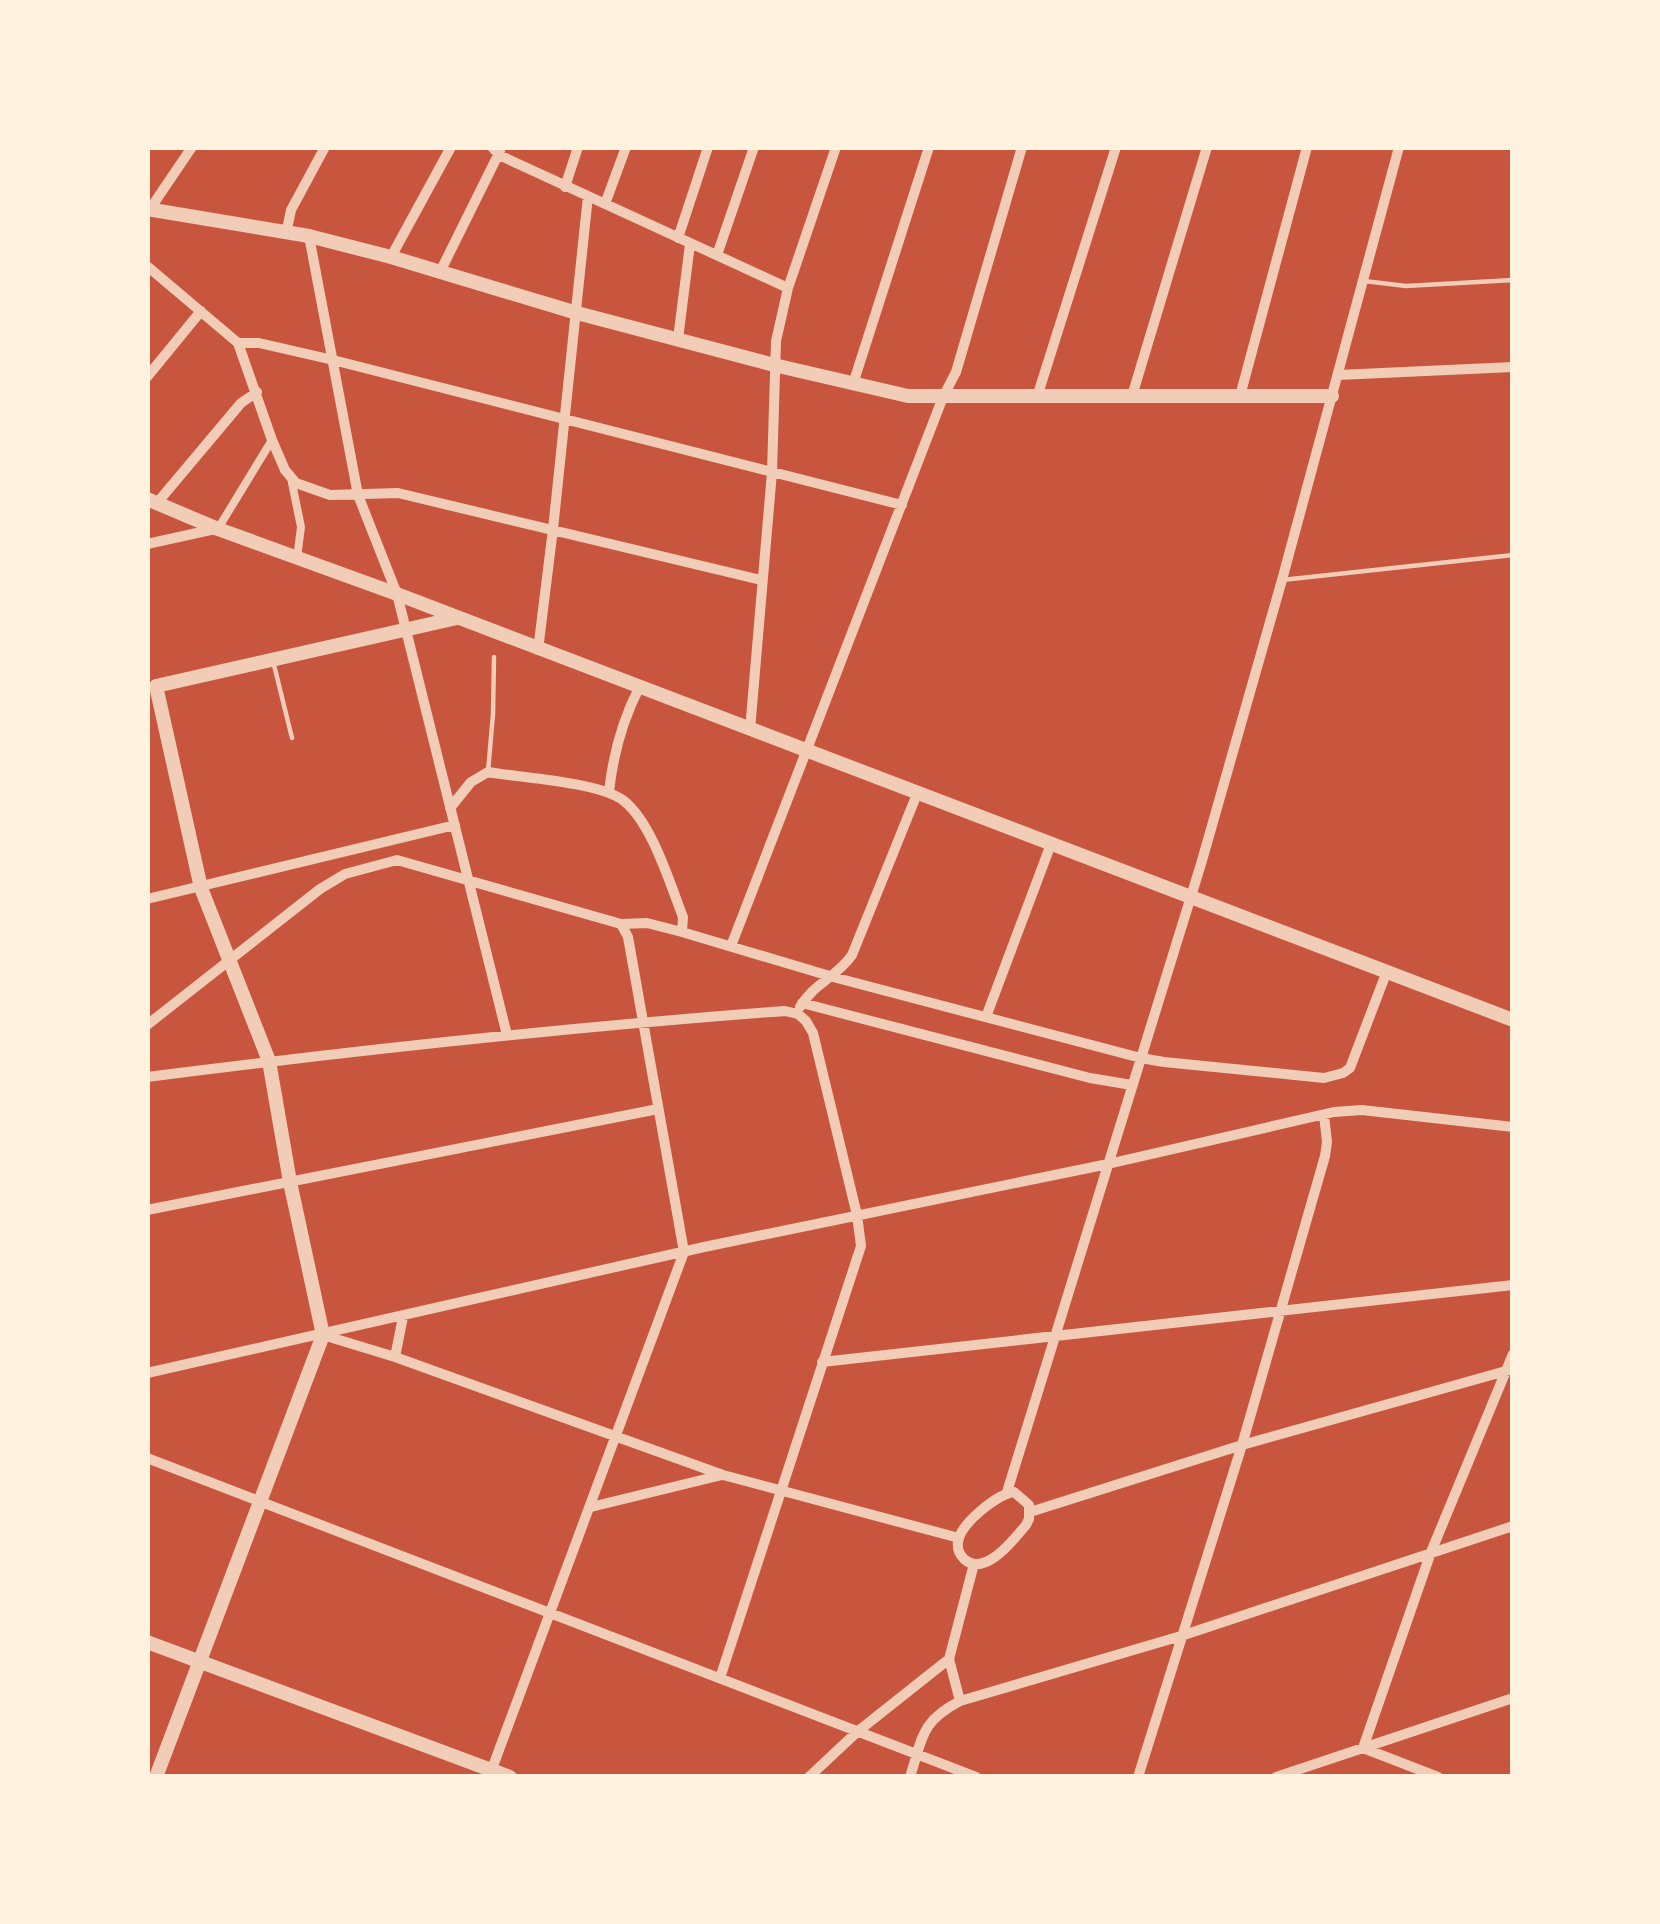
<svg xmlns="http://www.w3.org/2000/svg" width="1660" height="1924" viewBox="0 0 1660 1924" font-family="'Crimson Pro',serif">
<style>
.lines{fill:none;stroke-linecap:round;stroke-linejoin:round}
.service{stroke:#f1ccb7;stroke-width:4.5}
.pedestrian{stroke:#f1ccb7;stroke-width:8}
.minor{stroke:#f1ccb7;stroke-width:10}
.tertiary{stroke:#f1ccb7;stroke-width:14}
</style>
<rect width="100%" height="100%" fill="#c8553d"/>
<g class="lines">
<!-- service -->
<path class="service" d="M 1364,281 L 1406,286 L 1513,280
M 1282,580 L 1513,555
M 274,665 L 292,738
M 488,772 L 493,714 L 494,657"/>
<!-- pedestrian -->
<path class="pedestrian" d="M 291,478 L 301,527 L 297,558
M 219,527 L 272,440"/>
<!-- minor -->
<path class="minor" d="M 492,147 L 499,155 L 788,288
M 565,187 L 578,147
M 605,204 L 626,147
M 150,209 L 192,147
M 286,234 L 291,210 L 325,147
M 309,236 L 358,495 L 397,594 L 507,1035
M 678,238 L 708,147
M 717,255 L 754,147
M 391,257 L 451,147
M 147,266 L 238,343 L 272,440 L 285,470 L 296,483 L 330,495 L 398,493 L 761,580
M 440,272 L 500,151
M 678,339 L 690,244
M 238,343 L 259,343 L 333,360 L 902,505
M 1338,375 L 1513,367
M 147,377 L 201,311
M 853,384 L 929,147
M 1132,396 L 1207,147
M 1240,396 L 1307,147
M 1037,397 L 1116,147
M 157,503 L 241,403 L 257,392
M 147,544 L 215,529
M 538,650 L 553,529 L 588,196
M 750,730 L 772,472 L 776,341 L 788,288 L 836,147
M 609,792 C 613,755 622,721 639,688
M 450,808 L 471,782 L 488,772 C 521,778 600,782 624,801 C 652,823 670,884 683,917 L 682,932
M 147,899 L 455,825
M 731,946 L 943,397 L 956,372 L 1022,147
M 802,1003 L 1090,1078 L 1132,1085
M 800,1007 C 813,984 837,977 852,955 L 917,794
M 986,1017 L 1051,844
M 147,1025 L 320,889 L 345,874 L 397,860 L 621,924 L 647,923 L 682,932 L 833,977 L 1141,1058 L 1164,1062 L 1324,1078 L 1343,1073 L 1350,1068 L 1387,971
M 147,1077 C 359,1050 571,1027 785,1011 L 798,1014
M 147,1210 L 658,1109
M 326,1336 L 395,1357 L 723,1475 L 959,1538
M 395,1357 L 403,1317
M 822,1362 L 1513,1285
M 147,1373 L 704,1247 L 1108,1164 L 1334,1112 L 1362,1110 L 1513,1127
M 147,1458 L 976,1777
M 1007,1492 L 1201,864 L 1282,580 L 1399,147
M 1014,1492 L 1029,1505 L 1029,1519 L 1026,1525 C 1014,1539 985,1578 964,1559 C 959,1554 957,1549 958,1542 C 960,1524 997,1494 1014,1492 Z
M 591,1507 L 722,1475
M 1030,1512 L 1242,1445 L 1513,1369
M 720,1678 L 861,1246 L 857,1215 L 813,1033 L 806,1021 L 798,1014
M 960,1701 L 949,1659 L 974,1564
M 489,1777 L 684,1252 L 628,937 L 621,924
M 809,1777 L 857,1732 L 949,1659
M 910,1777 C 923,1737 920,1722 960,1701 L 1181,1636 L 1513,1526
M 1138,1777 L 1242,1445 L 1325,1156 L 1327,1142 L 1324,1115
M 1276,1777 L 1513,1698
M 1438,1777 L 1363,1748 L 1431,1552 L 1513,1354"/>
<!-- tertiary -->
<path class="tertiary" d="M 147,209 L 309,236 L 391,257 L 577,313 L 774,365 L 908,396 L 1332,396
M 147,499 L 218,529 L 397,594 L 1513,1020
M 156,686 L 457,618
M 147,1642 L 510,1777
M 156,1777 L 323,1335 L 290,1182 L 269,1061 L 201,888 L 156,686"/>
</g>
<!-- border -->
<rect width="1660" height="1924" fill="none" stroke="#fff3e0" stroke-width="300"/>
</svg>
